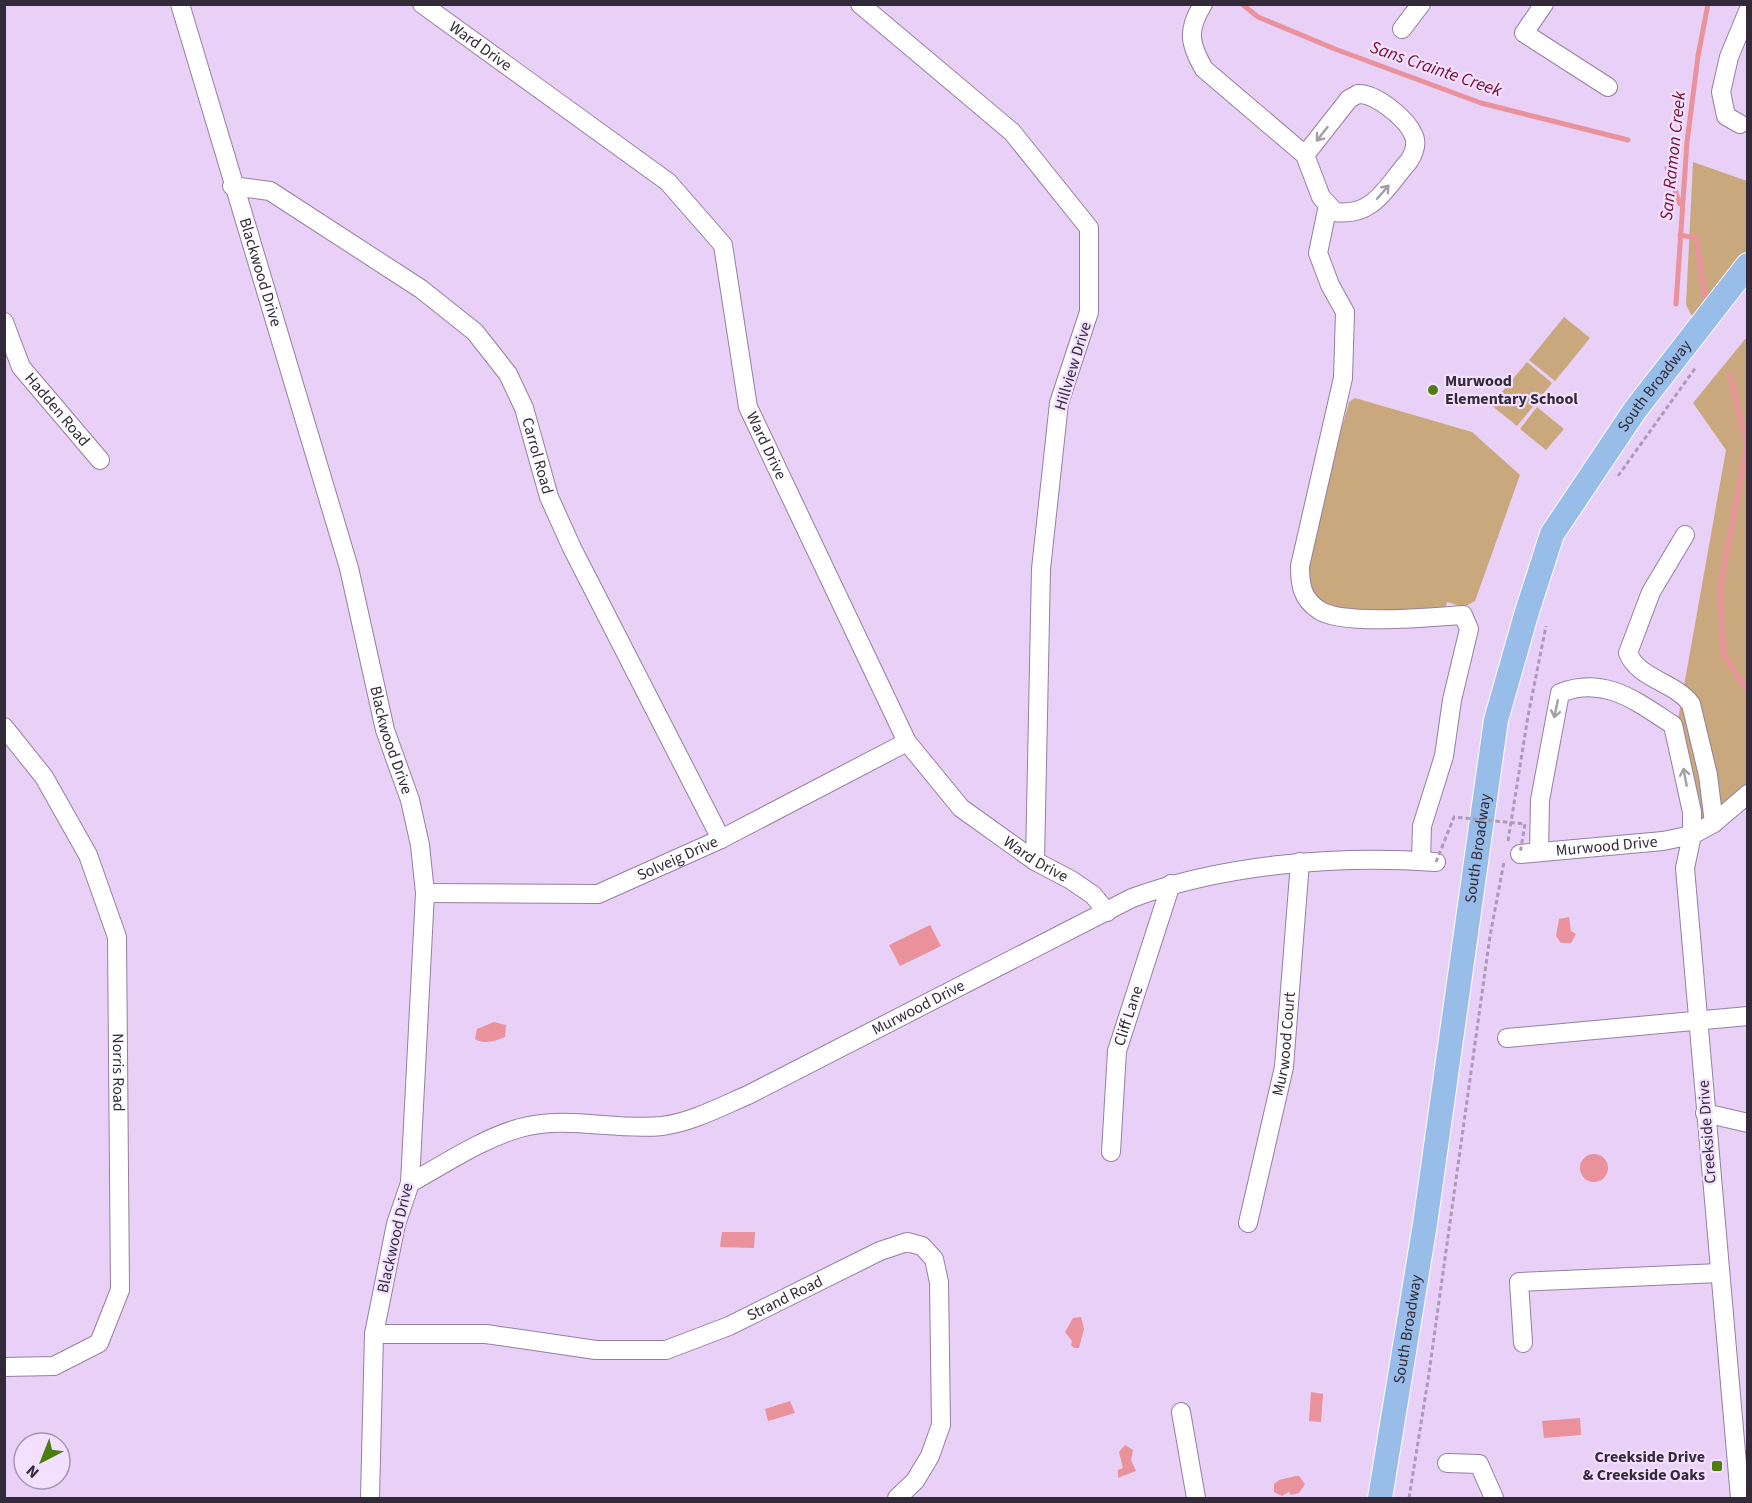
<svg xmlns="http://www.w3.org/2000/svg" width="1752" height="1503" viewBox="0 0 1752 1503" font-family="'Source Sans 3',sans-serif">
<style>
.green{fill:#c9a87d}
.water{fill:#e9929c}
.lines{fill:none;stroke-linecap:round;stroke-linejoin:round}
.stream{stroke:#e9929c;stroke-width:5}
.minor-casing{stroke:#957fa2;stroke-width:20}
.major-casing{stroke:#fff;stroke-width:26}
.path{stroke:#ad9ab9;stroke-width:3;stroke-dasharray:4.5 3;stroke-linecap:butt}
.minor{stroke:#fff;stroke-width:18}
.major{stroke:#97bde8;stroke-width:24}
.path-bridge{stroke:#ad9ab9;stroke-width:3;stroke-dasharray:4.5 3;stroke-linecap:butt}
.oneway{stroke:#a39fa6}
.poi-dot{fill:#4b7e0f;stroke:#f3dfff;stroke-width:2}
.labels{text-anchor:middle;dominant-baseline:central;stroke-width:4.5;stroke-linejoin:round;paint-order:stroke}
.street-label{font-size:16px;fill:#332a39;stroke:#f3dfff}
.poi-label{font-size:16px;font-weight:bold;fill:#332a39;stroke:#f3dfff;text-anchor:start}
.water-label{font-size:18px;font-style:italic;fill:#750e2a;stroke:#f3dfff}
</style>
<rect width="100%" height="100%" fill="#e8d0f7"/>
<!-- green -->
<path class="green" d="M 1693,162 L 1747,181 L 1747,265 L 1698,327 L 1686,305 Z
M 1564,317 L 1590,338 L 1555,381 L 1529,360 Z
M 1746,338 L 1747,794 L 1692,835 L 1676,731 L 1726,450 L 1693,403 Z
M 1527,362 L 1552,383 L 1517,426 L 1491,405 Z
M 1355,398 L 1472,432 L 1520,475 L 1475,601 L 1464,607 L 1447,602 L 1444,613 L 1322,611 L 1302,573 L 1349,402 Z
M 1537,407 L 1564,429 L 1546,450 L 1520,429 Z"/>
<!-- water -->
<path class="water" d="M 1569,917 L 1571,931 L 1576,934 L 1571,943 L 1561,943 L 1556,936 L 1559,919 Z
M 930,925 L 941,946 L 900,966 L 889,945 Z
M 494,1022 L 506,1025 L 505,1037 C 496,1041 484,1045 475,1039 L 477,1029 Z
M1580 1168a14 14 0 1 1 28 0a14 14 0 1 1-28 0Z
M 722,1232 L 755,1232 L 754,1248 L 720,1247 Z
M 1081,1317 L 1084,1329 L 1079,1348 L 1074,1348 L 1071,1345 L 1072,1341 L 1065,1332 L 1073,1318 Z
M 1311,1392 L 1323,1394 L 1321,1422 L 1309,1421 Z
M 790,1401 L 795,1413 L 768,1421 L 765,1409 Z
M 1580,1418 L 1581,1435 L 1544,1438 L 1542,1421 Z
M 1125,1445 L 1133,1450 L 1131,1460 L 1136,1471 L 1118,1478 L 1118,1470 L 1123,1468 L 1119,1452 Z
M 1296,1476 L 1299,1476 L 1305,1484 L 1299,1493 L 1291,1495 L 1289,1492 L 1282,1496 L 1274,1492 L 1274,1484 L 1279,1480 Z"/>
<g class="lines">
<!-- stream -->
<path class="stream" d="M 1242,4 L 1258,17 L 1335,49 L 1481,103 L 1628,140
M 1667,168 L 1680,204
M 1680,235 L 1696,238 L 1705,297
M 1676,304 L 1687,142 L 1698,56 L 1708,4
M 1730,376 L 1747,445 L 1720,588 L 1723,653 L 1748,693"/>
<defs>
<g id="minor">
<path id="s1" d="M 180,4 L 349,568 L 385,730 L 410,800 L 420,845 L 425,893 L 410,1183 L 396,1224 L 374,1334 L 370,1498"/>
<path id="s2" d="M 422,4 L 668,182 L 723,245 L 748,407 L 907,742 L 961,808 L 1035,861 L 1071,880 L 1093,895 L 1107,912"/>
<path d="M 860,4 L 1012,132 L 1089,228 L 1089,312 L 1059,403 L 1041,569 L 1035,861"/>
<path d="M 1203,4 C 1187,30 1189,43 1204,69 L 1305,155 L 1321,197 L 1335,212 C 1374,217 1386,187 1409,161 C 1414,153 1418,143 1413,134 C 1406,118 1375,93 1358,94 L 1349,99 L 1305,155"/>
<path d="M 1544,4 L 1524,33 L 1608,87"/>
<path d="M 1402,29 L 1421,4"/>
<path d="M 1740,124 L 1726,116 L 1721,92 L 1729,57 L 1748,11"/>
<path id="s3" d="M 232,186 L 270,191 L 421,289 L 475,332 L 508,374 L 524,408 L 549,497 L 572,548 L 721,839"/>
<path d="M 1328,205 L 1318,253 L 1330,285 L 1345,312 L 1343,378 L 1300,566 C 1300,585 1302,599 1319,610 C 1342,626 1433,617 1463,615 L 1469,629 L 1452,700 L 1444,756 L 1422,826 L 1421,861"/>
<path id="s4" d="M 4,322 L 21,367 L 100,460"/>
<path d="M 1685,535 L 1651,592 L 1628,653 C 1638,679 1675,682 1691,704 L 1708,775 L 1714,823"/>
<path id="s5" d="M 4,727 L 44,777 L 88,855 L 117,937 L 120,1290 L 99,1343 L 54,1366 L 4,1367"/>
<path id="s6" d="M 1520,854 L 1663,841 L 1692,835 L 1692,812 L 1673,725 C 1637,702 1605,675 1560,693 L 1540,800 L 1539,852"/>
<path id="s7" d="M 425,893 L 598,894 L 721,839 L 907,742"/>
<path d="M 1507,1038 L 1748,1016"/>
<path d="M 1705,1113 L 1748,1123"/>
<path id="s8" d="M 1111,1152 L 1117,1051 L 1171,884"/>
<path id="s9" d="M 410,1183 C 445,1164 481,1139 520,1128 C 568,1115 614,1131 662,1126 C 692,1122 720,1107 748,1095 L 1132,898 C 1225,864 1338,855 1436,862"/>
<path id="s10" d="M 1248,1223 L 1284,1067 L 1300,862"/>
<path id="s11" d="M 374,1334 L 486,1334 L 596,1350 L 666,1350 L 729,1326 L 880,1251 L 907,1242 L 922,1246 L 934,1259 L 939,1282 L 941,1425 L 930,1456 L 915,1481 L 897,1498"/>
<path d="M 1523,1343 L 1519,1282 L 1719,1273"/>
<path d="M 1181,1412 L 1196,1498"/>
<path d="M 1447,1463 L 1479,1464 L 1494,1498"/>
<path d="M 1740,1498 L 1685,868 L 1692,835 L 1714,823 L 1748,794"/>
</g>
<g id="major">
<path id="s12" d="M 1380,1498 L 1425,1224 L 1496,720 L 1526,615 L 1552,534 L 1635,410 L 1748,265"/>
</g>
</defs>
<!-- minor casing -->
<use href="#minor" class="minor-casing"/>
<!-- major casing -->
<use href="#major" class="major-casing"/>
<!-- path -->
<path class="path" d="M 1618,476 L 1696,367
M 1508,841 L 1528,716 L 1546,626
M 1409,1498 L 1428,1380 L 1490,936 L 1504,862"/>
<!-- minor -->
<use href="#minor" class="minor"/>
<!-- major -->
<use href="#major" class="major"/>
<!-- path-bridge -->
<path class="path-bridge" d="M 1436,862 L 1454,817 L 1525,824 L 1520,854"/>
</g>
<!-- one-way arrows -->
<defs><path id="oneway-shaft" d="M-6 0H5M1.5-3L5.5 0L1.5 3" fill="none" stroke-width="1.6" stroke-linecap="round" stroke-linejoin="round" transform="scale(1.5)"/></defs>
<g class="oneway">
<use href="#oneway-shaft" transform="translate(1322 134) rotate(128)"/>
<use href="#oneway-shaft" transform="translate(1383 192) rotate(-49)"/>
<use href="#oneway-shaft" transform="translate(1556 709) rotate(102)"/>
<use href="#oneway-shaft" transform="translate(1685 777) rotate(-101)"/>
</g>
<!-- markers -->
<g class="poi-dot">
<circle cx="1433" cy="390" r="6"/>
<rect x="1711" y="1460" width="12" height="12" rx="3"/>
</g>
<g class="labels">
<!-- street labels -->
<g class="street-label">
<text stroke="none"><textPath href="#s2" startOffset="72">Ward Drive</textPath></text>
<text stroke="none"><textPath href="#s1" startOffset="280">Blackwood Drive</textPath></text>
<text transform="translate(1073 366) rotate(-73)">Hillview Drive</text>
<text stroke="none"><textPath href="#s12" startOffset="1161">South Broadway</textPath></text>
<text stroke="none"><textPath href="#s4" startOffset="104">Hadden Road</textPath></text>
<text stroke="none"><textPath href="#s2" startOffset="594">Ward Drive</textPath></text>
<text stroke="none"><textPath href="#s3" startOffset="428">Carrol Road</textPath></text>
<text stroke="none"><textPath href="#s1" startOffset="766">Blackwood Drive</textPath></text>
<text stroke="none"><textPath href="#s6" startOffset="87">Murwood Drive</textPath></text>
<text stroke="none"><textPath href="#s12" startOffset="657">South Broadway</textPath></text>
<text stroke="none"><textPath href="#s7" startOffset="260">Solveig Drive</textPath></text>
<text stroke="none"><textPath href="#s2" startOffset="1098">Ward Drive</textPath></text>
<text stroke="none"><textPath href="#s9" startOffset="549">Murwood Drive</textPath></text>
<text stroke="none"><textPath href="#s8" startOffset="138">Cliff Lane</textPath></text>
<text stroke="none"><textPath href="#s10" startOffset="183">Murwood Court</textPath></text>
<text stroke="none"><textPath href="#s5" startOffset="376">Norris Road</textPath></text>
<text transform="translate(1707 1132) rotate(-94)">Creekside Drive</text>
<text transform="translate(395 1238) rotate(-77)">Blackwood Drive</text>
<text stroke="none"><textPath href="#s11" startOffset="423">Strand Road</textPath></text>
<text stroke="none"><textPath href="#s12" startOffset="171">South Broadway</textPath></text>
</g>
<!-- poi labels -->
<g class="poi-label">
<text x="1445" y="381">Murwood<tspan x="1445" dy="18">Elementary School</tspan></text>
<text x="1705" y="1457" text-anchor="end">Creekside Drive<tspan x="1705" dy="18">&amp; Creekside Oaks</tspan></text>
</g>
<!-- water labels -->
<g class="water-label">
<text transform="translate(1436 69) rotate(19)">Sans Crainte Creek</text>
<text transform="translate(1673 156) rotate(-84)">San Ramon Creek</text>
</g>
</g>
<!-- border -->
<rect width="1752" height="1503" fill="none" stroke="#332a39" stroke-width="12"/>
<!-- north arrow -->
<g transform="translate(42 1461) rotate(222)"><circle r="28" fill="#f3dfff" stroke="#a697b0" stroke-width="1.5"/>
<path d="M0-4.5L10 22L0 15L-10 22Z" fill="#4b7e0f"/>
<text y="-9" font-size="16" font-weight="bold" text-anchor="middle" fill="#332a39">N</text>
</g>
</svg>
